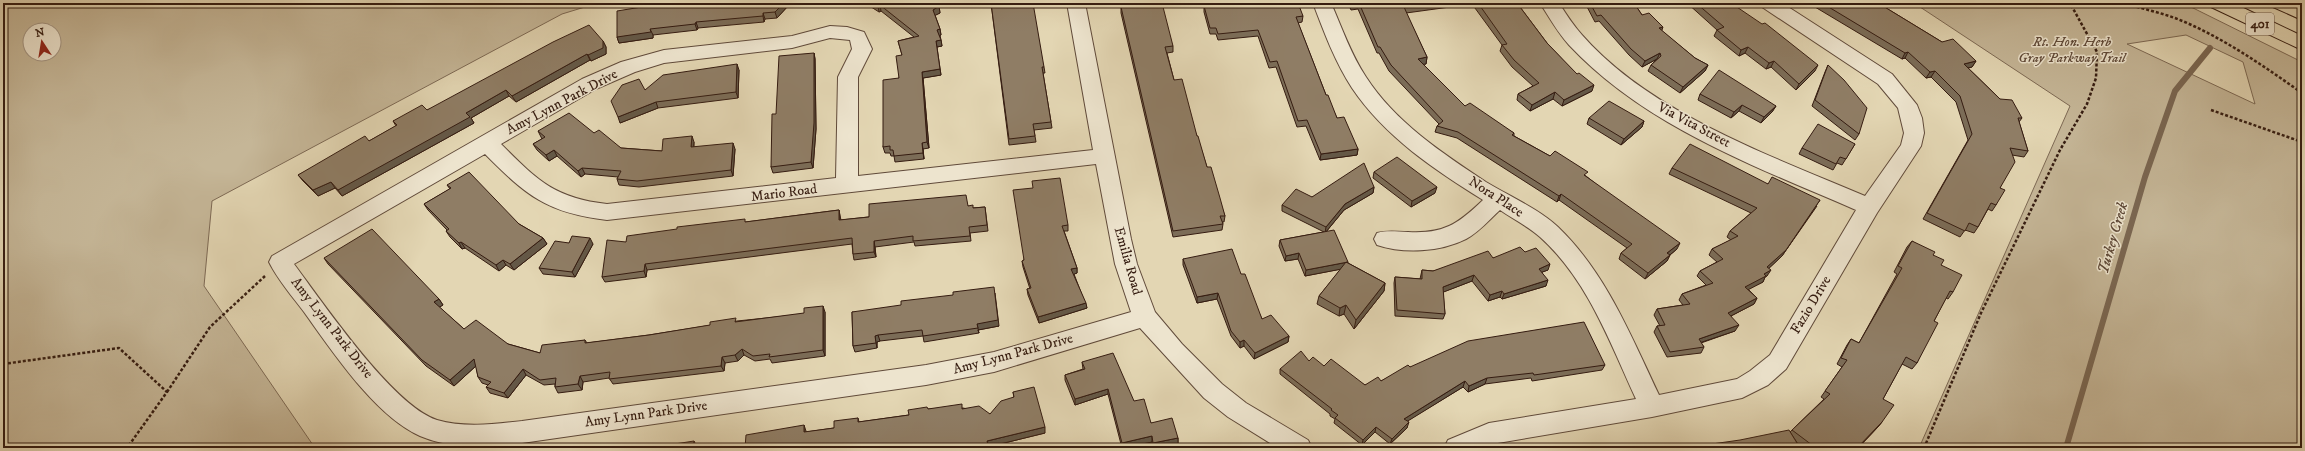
<svg xmlns="http://www.w3.org/2000/svg" width="2305" height="451" viewBox="0 0 2305 451" font-family="'IM FELL DW Pica',serif">
<style>
.green{fill:#c5b697;stroke:#7d6954;fill-rule:evenodd}
.lines{fill:none;stroke-linecap:round;stroke-linejoin:round}
.stream{stroke:#7a6651;stroke-width:6}
.minor-casing{stroke:#604a3a;stroke-width:2}
.highway-casing{stroke:#351c11;stroke-width:2}
.path{stroke:#351c11;stroke-width:2.5;stroke-dasharray:3 2;stroke-linecap:butt}
.minor{fill:#ede4ce;fill-rule:evenodd}
.highway{fill:#e3d6b3;fill-rule:evenodd}
.wall{fill:#7b6c57;stroke:#351c11}
.shaded-wall{fill:#645847;stroke:#351c11}
.building{fill:#8f7d65;stroke:#351c11}
.labels{text-anchor:middle;dominant-baseline:central;stroke-width:3;stroke-linejoin:round;paint-order:stroke}
.shield{fill:#ede4ce;stroke:#6c584a;stroke-width:1}
.shield-label{font-size:13px;font-weight:bold;fill:#351c11}
.park-label{font-size:14px;font-style:italic;fill:#604a39;stroke:#ede4ce}
.street-label{font-size:14px;fill:#351c11;stroke:#ede4ce}
.water-label{font-size:15px;font-style:italic;fill:#5d4736;stroke:#ede4ce}
</style>
<rect width="100%" height="100%" fill="#e3d6b3"/>
<filter id="stains"><feTurbulence type="fractalNoise" baseFrequency=".005" numOctaves="4"/><feColorMatrix values="0 0 0 0 .2 0 0 0 0 .09 0 0 0 0 .02 0 0 0 .5 -.17"/></filter>
<radialGradient id="worn" r=".72"><stop offset=".6" stop-color="#630" stop-opacity="0"/><stop offset="1" stop-color="#630" stop-opacity=".3"/></radialGradient>
<!-- green -->
<path class="green" d="M 3,3 L 598,3 L 562,14 L 212,201 L 204,286 L 315,448 L 3,448 ZM 30,30 L 54,30 L 54,54 L 30,54 Z
M 1914,3 L 2183,3 L 2302,62 L 2302,448 L 1919,448 L 2070,106 ZM 2186,35 L 2243,62 L 2255,104 L 2127,44 Z"/>
<g class="lines">
<!-- stream -->
<path class="stream" d="M 2066,448 L 2145,177 L 2175,91 L 2210,48"/>
<defs>
<path id="minor" d="M 1067,3 L 1085,3 L 1131,239 L 1137,264 L 1155,312 L 1182,344 L 1222,384 L 1246,403 L 1308,440 L 1312,448 L 1278,448 L 1228,417 L 1204,398 L 1140,328 L 994,372 L 926,385 L 522,443 C 488,446 452,450 420,436 C 375,416 332,351 304,312 C 292,296 278,280 269,262 L 272,256 L 582,79 L 621,62 L 664,50 L 792,36 L 830,26 L 847,27 L 864,32 L 872,49 L 858,77 L 858,176 L 1093,150 ZM 830,38 L 850,40 L 852,49 L 838,77 L 836,178 L 607,204 C 554,198 537,180 501,144 L 596,89 L 635,72 L 664,63 L 792,48 ZM 485,154 C 526,195 546,213 607,220 L 1096,164 L 1115,264 L 1131,312 L 994,352 L 926,365 L 522,421 C 495,424 464,428 437,420 C 393,406 323,303 294,264 Z
M 1313,3 L 1331,3 C 1342,28 1351,55 1366,77 C 1395,122 1442,153 1486,182 C 1509,196 1539,209 1558,227 C 1606,273 1631,336 1659,395 L 1737,379 L 1750,371 L 1770,355 L 1856,210 C 1755,166 1646,127 1569,45 C 1558,33 1549,17 1540,3 L 1559,3 C 1566,14 1573,25 1582,35 C 1650,113 1771,156 1865,196 L 1901,145 L 1904,133 L 1898,108 L 1878,84 L 1762,7 L 1760,3 L 1782,3 L 1892,74 L 1917,105 L 1922,118 L 1924,133 L 1921,146 L 1877,213 L 1786,369 L 1768,385 L 1742,398 L 1652,417 L 1492,444 L 1484,448 L 1444,448 L 1448,440 L 1489,423 L 1636,399 C 1610,343 1588,280 1540,237 C 1529,227 1513,219 1500,210 C 1489,220 1479,232 1466,239 C 1440,252 1404,254 1377,245 L 1374,239 L 1377,233 C 1388,230 1397,232 1408,232 C 1444,234 1458,224 1483,200 C 1435,170 1385,137 1352,88 C 1335,62 1324,32 1313,3 Z"/>
<path id="highway" d="M 2209,3 L 2233,3 L 2302,36 L 2302,50 L 2211,7 Z
M 2271,3 L 2295,3 L 2302,6 L 2302,20 L 2273,7 Z"/>
</defs>
<!-- minor casing -->
<use href="#minor" class="minor-casing"/>
<!-- highway casing -->
<use href="#highway" class="highway-casing"/>
<!-- path -->
<path class="path" d="M 2122,3 C 2140,8 2158,12 2175,18 C 2221,36 2262,65 2302,93
M 2211,110 L 2302,142
M 3,364 L 119,348 L 167,392 L 127,448
M 167,392 L 210,327 L 265,276
M 1924,448 L 1981,313 L 2060,150 L 2087,104 L 2096,78 L 2097,52 L 2070,3"/>
<!-- minor -->
<use href="#minor" class="minor"/>
<!-- highway -->
<use href="#highway" class="highway"/>
</g>
<!-- wall -->
<path class="wall" d="M 666,3 L 804,3 L 804,5 L 788,6 L 777,18 L 765,19 L 764,22 L 698,28 L 697,30 L 653,35 L 653,38 L 619,43 L 617,37 Z
M 843,3 L 854,3 L 853,5 Z
M 865,3 L 934,3 L 939,6 L 940,13 L 935,15 L 940,29 L 941,35 L 940,35 L 941,40 L 942,46 L 937,47 L 941,75 L 923,78 L 929,148 L 923,149 L 924,159 L 895,162 L 894,156 L 891,156 L 890,153 L 885,153 L 883,147 L 899,78 L 902,55 L 898,41 L 914,37 L 881,11 L 879,12 Z
M 991,3 L 1044,67 L 1045,73 L 1043,73 L 1052,128 L 1034,130 L 1036,142 L 1009,145 Z
M 1348,3 L 1517,3 L 1547,43 L 1592,91 L 1562,106 L 1553,99 L 1530,111 L 1517,100 L 1518,94 L 1533,86 L 1512,67 L 1500,51 L 1502,45 L 1472,4 L 1406,13 L 1427,57 L 1426,64 L 1423,64 L 1465,106 L 1514,133 L 1514,136 L 1586,176 L 1677,249 L 1670,255 L 1667,261 L 1645,279 L 1619,259 L 1621,253 L 1627,248 L 1559,200 L 1557,202 L 1457,138 L 1435,132 L 1437,126 L 1439,124 L 1389,71 L 1379,53 L 1377,53 L 1358,9 L 1351,10 Z
M 1585,3 L 1634,3 L 1642,15 L 1695,58 L 1708,65 L 1705,71 L 1680,93 L 1648,71 L 1651,65 L 1657,59 L 1642,67 L 1629,55 L 1599,21 L 1595,22 Z
M 1687,3 L 1731,3 L 1815,71 L 1796,90 L 1771,67 L 1766,69 L 1745,53 L 1739,56 L 1714,36 L 1717,30 Z
M 1810,3 L 1878,3 L 1942,42 L 1976,61 L 1972,67 L 1968,68 L 2000,99 L 2022,118 L 2019,122 L 2028,151 L 2024,157 L 2012,155 L 2000,188 L 1996,205 L 1992,211 L 1988,209 L 1978,227 L 1974,233 L 1965,230 L 1960,237 L 1923,219 L 1968,140 L 1956,102 L 1931,77 L 1926,78 L 1905,58 L 1902,59 L 1815,7 Z
M 1204,6 L 1303,16 L 1302,22 L 1298,23 L 1326,95 L 1337,118 L 1358,149 L 1357,155 L 1320,160 L 1306,126 L 1297,127 L 1276,67 L 1269,68 L 1258,36 L 1218,40 L 1216,34 L 1210,34 L 1204,12 Z
M 1121,7 L 1173,46 L 1173,52 L 1167,53 L 1174,80 L 1197,136 L 1207,167 L 1225,216 L 1224,222 L 1222,222 L 1223,224 L 1222,230 L 1173,237 L 1121,13 Z
M 603,41 L 606,47 L 606,54 L 591,61 L 590,60 L 516,102 L 509,96 L 471,118 L 474,123 L 342,196 L 335,188 L 318,196 L 303,181 L 298,175 L 369,141 L 396,126 L 393,121 L 427,110 Z
M 814,53 L 815,59 L 816,129 L 813,168 L 773,173 L 771,167 Z
M 1828,65 L 1859,134 L 1855,140 L 1812,106 L 1825,72 Z
M 739,70 L 738,98 L 658,108 L 620,123 L 645,90 Z
M 1700,94 L 1776,106 L 1772,112 L 1761,123 L 1739,111 L 1731,118 L 1698,100 Z
M 1589,118 L 1644,121 L 1642,127 L 1621,145 L 1587,124 Z
M 538,131 L 594,133 L 621,148 L 662,151 L 694,142 L 694,147 L 735,149 L 733,176 L 639,187 L 619,185 L 617,179 L 618,177 L 585,174 L 581,177 L 557,156 L 549,161 L 537,150 L 533,144 L 542,139 Z
M 1855,144 L 1842,165 L 1837,163 L 1833,170 L 1799,154 L 1802,148 Z
M 1672,168 L 1768,184 L 1817,206 L 1782,256 L 1769,268 L 1767,276 L 1765,277 L 1763,282 L 1748,289 L 1757,298 L 1754,304 L 1731,316 L 1735,331 L 1701,343 L 1704,347 L 1701,353 L 1667,357 L 1654,332 L 1657,326 L 1660,326 L 1654,315 L 1657,309 L 1683,305 L 1679,300 L 1682,294 L 1706,285 L 1697,276 L 1700,271 L 1717,262 L 1709,255 L 1712,249 L 1731,240 L 1727,237 L 1730,231 L 1751,213 L 1669,174 Z
M 1374,172 L 1435,193 L 1411,207 L 1373,178 Z
M 447,185 L 519,224 L 543,238 L 547,244 L 514,270 L 506,265 L 499,271 L 465,248 L 462,249 L 450,237 L 446,231 L 447,230 L 428,210 L 424,204 L 450,189 Z
M 1374,187 L 1373,193 L 1344,210 L 1326,232 L 1348,263 L 1385,283 L 1384,291 L 1354,329 L 1344,314 L 1339,316 L 1317,304 L 1319,296 L 1341,269 L 1305,276 L 1298,259 L 1285,261 L 1279,246 L 1280,240 L 1324,232 L 1282,211 L 1282,205 L 1312,197 Z
M 1033,188 L 1068,225 L 1068,231 L 1064,231 L 1077,268 L 1077,273 L 1074,274 L 1087,308 L 1039,323 L 1028,295 L 1027,289 L 1030,289 L 1023,267 L 1022,261 L 1024,260 Z
M 968,206 L 973,208 L 985,207 L 988,231 L 970,233 L 971,241 L 915,246 L 914,242 L 875,247 L 876,257 L 854,260 L 853,254 L 852,244 L 647,270 L 646,277 L 605,282 L 602,277 L 626,242 L 746,222 L 839,210 L 840,216 L 841,220 Z
M 1912,241 L 1933,255 L 1941,265 L 1953,292 L 1948,299 L 1946,298 L 1934,321 L 1917,363 L 1912,369 L 1902,364 L 1883,399 L 1882,422 L 1877,428 L 1858,448 L 1803,448 L 1798,444 L 1790,432 L 1824,399 L 1821,397 L 1842,367 L 1837,364 L 1847,345 L 1851,339 L 1859,343 L 1897,274 L 1894,272 L 1907,247 Z
M 569,243 L 593,244 L 575,277 L 543,274 L 539,268 Z
M 1525,252 L 1548,270 L 1542,272 L 1546,286 L 1502,299 L 1500,297 L 1488,301 L 1472,281 L 1443,292 L 1445,314 L 1443,319 L 1395,316 L 1394,283 L 1395,277 L 1420,279 L 1422,270 L 1433,271 L 1493,258 Z
M 324,258 L 439,299 L 443,305 L 439,307 L 464,329 L 508,344 L 540,353 L 585,340 L 587,343 L 649,335 L 737,321 L 825,312 L 825,356 L 772,363 L 770,359 L 755,361 L 744,355 L 738,361 L 725,363 L 724,371 L 613,384 L 609,378 L 583,382 L 582,390 L 558,393 L 555,387 L 555,384 L 544,385 L 526,375 L 508,398 L 490,393 L 486,387 L 488,385 L 482,383 L 478,377 L 476,366 L 454,386 L 426,366 L 328,264 Z
M 1183,259 L 1241,274 L 1262,319 L 1289,336 L 1288,342 L 1254,359 L 1244,346 L 1240,348 L 1231,336 L 1217,299 L 1197,303 L 1183,265 Z
M 852,312 L 999,326 L 978,330 L 979,333 L 924,342 L 923,336 L 880,341 L 877,342 L 877,348 L 855,352 L 853,346 Z
M 1309,361 L 1324,366 L 1365,385 L 1381,381 L 1410,367 L 1605,365 L 1602,370 L 1532,381 L 1531,378 L 1485,384 L 1468,392 L 1463,387 L 1407,421 L 1407,428 L 1390,444 L 1375,432 L 1362,445 L 1334,423 L 1335,419 L 1330,416 L 1330,414 L 1280,374 L 1280,369 Z
M 1082,362 L 1134,401 L 1151,423 L 1178,438 L 1178,444 L 1157,448 L 1153,448 L 1152,442 L 1122,448 L 1108,394 L 1075,405 L 1065,380 L 1065,375 L 1083,369 Z
M 1013,392 L 1045,433 L 988,447 L 988,448 L 745,448 L 806,431 L 806,432 L 834,428 L 858,418 L 859,422 L 909,415 L 928,409 L 963,408 L 990,414 L 1014,398 Z"/>
<!-- shaded-wall -->
<path class="shaded-wall" d="M 784,3 L 787,3 L 788,6 L 777,18 L 775,12 Z
M 880,5 L 881,11 L 879,12 L 878,6 Z
M 939,6 L 940,13 L 934,16 L 933,10 Z
M 763,13 L 765,19 L 764,22 L 763,16 Z
M 696,22 L 698,28 L 697,30 L 695,24 Z
M 1663,27 L 1661,33 L 1659,28 Z
M 650,29 L 653,35 L 653,38 L 619,43 L 617,37 Z
M 940,29 L 941,35 L 938,36 L 937,30 Z
M 941,40 L 942,46 L 937,47 L 936,41 Z
M 603,41 L 606,47 L 606,54 L 591,61 L 588,55 Z
M 1748,47 L 1745,53 L 1739,56 L 1741,50 Z
M 1908,52 L 1905,58 L 1902,59 L 1905,53 Z
M 814,53 L 815,59 L 816,129 L 813,168 L 811,162 Z
M 1660,53 L 1657,59 L 1642,67 L 1645,61 Z
M 587,54 L 590,60 L 516,102 L 512,96 Z
M 1427,57 L 1426,64 L 1417,65 L 1418,59 Z
M 1774,61 L 1771,67 L 1766,69 L 1769,63 Z
M 1976,61 L 1972,67 L 1960,70 L 1964,64 Z
M 737,64 L 739,70 L 738,98 L 736,92 Z
M 1708,65 L 1705,71 L 1680,93 L 1683,87 Z
M 1818,65 L 1815,71 L 1796,90 L 1799,84 Z
M 940,69 L 941,75 L 923,78 L 929,148 L 927,142 L 922,72 Z
M 1935,71 L 1931,77 L 1926,78 L 1930,72 Z
M 1594,85 L 1592,91 L 1562,106 L 1564,100 Z
M 506,90 L 509,96 L 471,118 L 474,123 L 342,196 L 338,190 L 466,113 Z
M 1555,92 L 1553,99 L 1530,111 L 1532,105 Z
M 656,102 L 658,108 L 620,123 L 618,117 Z
M 1742,105 L 1739,111 L 1731,118 L 1734,112 Z
M 1776,106 L 1772,112 L 1761,123 L 1764,117 Z
M 1644,121 L 1642,127 L 1621,145 L 1624,139 Z
M 692,136 L 694,142 L 693,153 L 691,147 Z
M 733,143 L 735,149 L 733,176 L 731,170 Z
M 922,143 L 923,149 L 924,159 L 923,153 Z
M 1358,149 L 1357,155 L 1320,160 L 1321,154 Z
M 554,150 L 557,156 L 549,161 L 546,155 Z
M 582,168 L 585,174 L 581,177 L 578,171 Z
M 331,182 L 335,188 L 318,196 L 313,190 Z
M 1374,187 L 1373,193 L 1344,210 L 1325,233 L 1326,227 L 1345,204 Z
M 1437,187 L 1435,193 L 1411,207 L 1412,201 Z
M 1561,194 L 1559,200 L 1557,202 L 1559,196 Z
M 1820,200 L 1782,256 L 1764,273 L 1767,267 Z
M 839,210 L 840,216 L 841,226 L 839,220 Z
M 543,238 L 547,244 L 514,270 L 510,264 Z
M 590,238 L 593,244 L 575,277 L 572,272 Z
M 874,241 L 875,247 L 876,257 L 874,252 Z
M 461,242 L 465,248 L 462,249 L 459,243 Z
M 1680,243 L 1677,249 L 1665,259 L 1670,255 L 1667,261 L 1645,279 L 1648,273 L 1667,253 Z
M 1299,253 L 1298,259 L 1285,261 L 1286,256 Z
M 503,260 L 506,265 L 499,271 L 496,265 Z
M 1348,262 L 1347,268 L 1305,276 L 1306,270 Z
M 645,264 L 647,270 L 646,277 L 644,271 Z
M 1550,264 L 1548,270 L 1537,274 L 1539,269 Z
M 1077,268 L 1077,273 L 1072,275 L 1071,269 Z
M 1771,270 L 1767,276 L 1765,277 L 1763,282 L 1742,293 L 1745,287 L 1764,274 Z
M 1474,275 L 1472,281 L 1441,293 L 1443,287 Z
M 1548,280 L 1546,286 L 1502,299 L 1504,294 Z
M 1385,283 L 1384,291 L 1354,329 L 1356,320 Z
M 1502,291 L 1500,297 L 1488,301 L 1490,295 Z
M 995,293 L 999,326 L 978,330 L 979,333 L 977,324 Z
M 1218,293 L 1217,299 L 1197,303 L 1197,297 Z
M 1757,298 L 1754,304 L 1725,319 L 1728,313 Z
M 439,299 L 443,305 L 438,308 L 434,302 Z
M 1086,303 L 1087,308 L 1039,323 L 1038,317 Z
M 1346,305 L 1344,314 L 1339,316 L 1340,308 Z
M 823,306 L 825,312 L 825,356 L 823,350 Z
M 1739,325 L 1735,331 L 1696,344 L 1699,339 Z
M 878,335 L 880,341 L 877,342 L 877,348 L 876,343 L 875,336 Z
M 1289,336 L 1288,342 L 1254,359 L 1255,353 Z
M 1244,340 L 1244,346 L 1240,348 L 1240,342 Z
M 742,349 L 744,355 L 738,361 L 735,355 Z
M 722,357 L 725,363 L 724,371 L 721,366 Z
M 474,359 L 478,364 L 454,386 L 450,380 Z
M 523,369 L 526,375 L 508,398 L 504,393 Z
M 580,376 L 583,382 L 582,390 L 578,384 Z
M 1487,378 L 1485,384 L 1468,392 L 1469,386 Z
M 1465,381 L 1463,387 L 1403,424 L 1404,419 Z
M 1108,389 L 1108,394 L 1075,405 L 1075,399 Z
M 1409,422 L 1407,428 L 1390,444 L 1392,439 Z
M 1882,422 L 1877,428 L 1858,448 L 1857,448 Z
M 804,425 L 806,431 L 806,438 L 804,432 Z
M 1045,427 L 1045,433 L 988,447 L 988,448 L 987,441 Z
M 1376,427 L 1375,432 L 1362,445 L 1363,440 Z
M 1152,436 L 1152,442 L 1122,448 L 1122,443 Z
M 1178,438 L 1178,444 L 1157,448 L 1153,448 L 1153,443 Z
M 694,441 L 697,447 L 697,448 L 693,448 Z"/>
<!-- building -->
<path class="building" d="M 666,3 L 784,3 L 775,12 L 763,13 L 763,16 L 696,22 L 695,24 L 650,29 L 651,32 L 617,37 L 617,11 Z
M 874,3 L 934,3 L 939,6 L 933,10 L 940,29 L 937,30 L 941,40 L 936,41 L 940,69 L 922,72 L 927,142 L 922,143 L 923,153 L 894,156 L 893,150 L 890,150 L 890,146 L 883,147 L 883,80 L 899,78 L 896,56 L 902,55 L 898,41 L 919,36 L 880,5 L 878,6 Z
M 991,3 L 1033,3 L 1044,67 L 1042,67 L 1051,122 L 1033,124 L 1035,136 L 1009,139 Z
M 1157,3 L 1162,3 L 1173,46 L 1165,47 L 1174,80 L 1182,79 L 1197,136 L 1198,136 L 1207,167 L 1211,167 L 1220,198 L 1225,216 L 1220,216 L 1223,224 L 1173,231 L 1121,7 Z
M 1235,3 L 1298,3 L 1303,16 L 1296,17 L 1326,95 L 1328,95 L 1337,118 L 1344,117 L 1358,149 L 1321,154 L 1307,120 L 1298,121 L 1277,61 L 1270,62 L 1258,30 L 1218,34 L 1216,28 L 1210,28 L 1204,6 Z
M 1359,3 L 1432,3 L 1404,7 L 1427,57 L 1418,59 L 1465,106 L 1470,103 L 1514,133 L 1512,135 L 1550,156 L 1555,151 L 1588,172 L 1584,175 L 1680,243 L 1667,253 L 1670,255 L 1648,273 L 1621,253 L 1632,244 L 1561,194 L 1559,196 L 1458,132 L 1437,126 L 1443,121 L 1391,65 L 1380,47 L 1378,47 Z
M 1478,3 L 1517,3 L 1547,43 L 1577,74 L 1579,73 L 1594,85 L 1564,100 L 1555,92 L 1532,105 L 1518,94 L 1539,83 L 1514,60 L 1502,45 L 1507,44 Z
M 1590,3 L 1634,3 L 1642,15 L 1649,13 L 1663,27 L 1659,28 L 1695,58 L 1708,65 L 1683,87 L 1651,65 L 1661,56 L 1660,53 L 1645,61 L 1631,49 L 1601,15 L 1597,16 Z
M 1696,3 L 1731,3 L 1762,24 L 1765,23 L 1818,65 L 1799,84 L 1774,61 L 1769,63 L 1748,47 L 1741,50 L 1717,30 L 1724,27 Z
M 1822,3 L 1878,3 L 1942,42 L 1953,39 L 1976,61 L 1964,64 L 2000,99 L 2012,100 L 2022,118 L 2018,118 L 2028,151 L 2010,148 L 2015,162 L 2000,188 L 2005,190 L 1996,205 L 1991,203 L 1978,227 L 1969,223 L 1965,231 L 1927,213 L 1972,134 L 1960,96 L 1935,71 L 1930,72 L 1908,52 L 1905,53 Z
M 589,25 L 603,41 L 603,48 L 588,55 L 587,54 L 512,96 L 506,90 L 466,113 L 470,117 L 338,190 L 331,182 L 313,190 L 298,175 L 365,136 L 369,141 L 397,125 L 393,121 L 422,105 L 427,110 L 553,42 Z
M 814,53 L 814,123 L 811,162 L 771,167 L 772,114 L 776,114 L 779,56 Z
M 737,64 L 736,92 L 656,102 L 618,117 L 611,101 L 622,85 L 639,79 L 645,90 L 663,75 Z
M 1828,65 L 1844,80 L 1867,108 L 1859,134 L 1815,100 Z
M 1719,70 L 1776,106 L 1764,117 L 1742,105 L 1734,112 L 1700,94 Z
M 1609,101 L 1644,121 L 1624,139 L 1589,118 Z
M 569,113 L 594,133 L 599,130 L 621,148 L 662,151 L 663,139 L 692,136 L 691,147 L 733,143 L 731,170 L 637,181 L 617,179 L 621,171 L 582,168 L 578,171 L 554,150 L 546,155 L 533,144 L 545,137 L 538,131 Z
M 1818,124 L 1855,144 L 1846,159 L 1840,157 L 1836,164 L 1802,148 Z
M 1690,144 L 1768,184 L 1772,177 L 1820,200 L 1786,250 L 1767,267 L 1771,270 L 1764,274 L 1766,276 L 1745,287 L 1757,298 L 1728,313 L 1739,325 L 1699,339 L 1704,347 L 1670,352 L 1657,326 L 1665,325 L 1657,309 L 1690,304 L 1682,294 L 1713,283 L 1700,271 L 1723,259 L 1712,249 L 1738,236 L 1730,231 L 1757,208 L 1672,168 Z
M 1397,157 L 1437,187 L 1412,201 L 1374,172 Z
M 1364,163 L 1374,187 L 1345,204 L 1326,227 L 1282,205 L 1296,189 L 1312,197 Z
M 469,172 L 519,224 L 543,238 L 510,264 L 503,260 L 496,265 L 461,242 L 459,243 L 446,231 L 449,229 L 424,204 L 451,188 L 447,185 Z
M 1060,178 L 1068,225 L 1062,226 L 1077,268 L 1071,269 L 1086,303 L 1038,317 L 1027,289 L 1031,288 L 1022,261 L 1024,260 L 1013,190 L 1033,188 L 1032,181 Z
M 966,195 L 968,206 L 973,205 L 973,208 L 985,207 L 987,225 L 969,227 L 970,236 L 913,241 L 913,236 L 874,241 L 874,252 L 853,254 L 852,238 L 645,264 L 644,271 L 602,277 L 607,240 L 626,242 L 627,236 L 677,229 L 677,227 L 745,219 L 745,222 L 839,210 L 839,220 L 869,217 L 869,204 Z
M 372,229 L 439,299 L 434,302 L 464,329 L 476,320 L 508,344 L 540,353 L 542,345 L 585,340 L 585,343 L 649,335 L 710,325 L 710,322 L 736,318 L 735,322 L 804,313 L 804,308 L 823,306 L 823,350 L 769,357 L 770,354 L 753,356 L 742,349 L 735,355 L 722,357 L 721,366 L 609,379 L 610,372 L 580,376 L 578,384 L 555,387 L 556,378 L 540,380 L 523,369 L 504,393 L 486,387 L 491,382 L 478,377 L 474,359 L 450,380 L 422,360 L 324,258 Z
M 1334,230 L 1348,262 L 1306,270 L 1299,253 L 1286,256 L 1280,240 Z
M 572,236 L 590,238 L 572,272 L 539,268 L 555,241 L 569,243 Z
M 1912,241 L 1935,252 L 1933,255 L 1944,260 L 1941,265 L 1962,275 L 1953,292 L 1950,291 L 1934,321 L 1938,323 L 1917,363 L 1906,357 L 1883,399 L 1894,405 L 1882,422 L 1857,448 L 1816,448 L 1792,430 L 1830,394 L 1825,391 L 1847,360 L 1841,358 L 1851,339 L 1859,343 L 1902,268 L 1898,266 Z
M 1520,247 L 1525,252 L 1536,248 L 1550,264 L 1539,269 L 1548,280 L 1504,294 L 1502,291 L 1490,295 L 1474,275 L 1443,287 L 1445,314 L 1397,310 L 1395,277 L 1422,279 L 1422,270 L 1433,271 L 1488,251 L 1493,258 Z
M 1232,249 L 1241,274 L 1245,274 L 1262,319 L 1271,315 L 1289,336 L 1255,353 L 1244,340 L 1240,342 L 1231,331 L 1218,293 L 1197,297 L 1183,259 Z
M 1346,262 L 1385,283 L 1356,320 L 1346,305 L 1340,308 L 1319,296 Z
M 994,287 L 998,320 L 977,324 L 978,328 L 923,336 L 922,330 L 878,335 L 875,336 L 876,343 L 853,346 L 852,312 L 901,305 L 901,301 L 953,295 L 953,292 Z
M 1584,322 L 1605,365 L 1534,375 L 1533,373 L 1487,378 L 1469,386 L 1465,381 L 1404,419 L 1409,422 L 1392,439 L 1376,427 L 1363,440 L 1335,418 L 1338,415 L 1331,410 L 1332,409 L 1280,369 L 1301,351 L 1309,361 L 1313,357 L 1324,366 L 1331,359 L 1365,385 L 1378,377 L 1381,381 L 1408,365 L 1410,367 L 1468,341 Z
M 1113,353 L 1134,401 L 1144,399 L 1151,423 L 1172,418 L 1178,438 L 1153,443 L 1152,436 L 1122,443 L 1108,389 L 1075,399 L 1065,375 L 1085,369 L 1082,362 Z
M 1034,387 L 1045,427 L 987,441 L 988,445 L 966,448 L 745,448 L 746,435 L 804,425 L 804,432 L 834,428 L 834,421 L 858,418 L 858,422 L 909,415 L 908,410 L 927,407 L 928,409 L 962,404 L 962,409 L 979,406 L 990,414 L 1001,401 L 1014,397 L 1013,392 Z
M 1789,430 L 1800,448 L 1684,448 L 1740,440 Z
M 694,441 L 693,448 L 649,448 Z"/>
<g class="labels">
<!-- shield labels -->
<rect class="shield" x="2246" y="13" width="28" height="22" rx="3"/>
<g class="shield-label">
<text x="2260" y="24">401</text>
</g>
<!-- park labels -->
<g class="park-label">
<text x="2072" y="42">Rt. Hon. Herb<tspan x="2072" dy="16">Gray Parkway Trail</tspan></text>
</g>
<!-- street labels -->
<g class="street-label">
<text transform="translate(562 102) rotate(-28)">Amy Lynn Park Drive</text>
<text transform="translate(1694 125) rotate(28)">Via Vita Street</text>
<text transform="translate(784 193) rotate(-7)">Mario Road</text>
<text transform="translate(1496 197) rotate(33)">Nora Place</text>
<text transform="translate(1128 261) rotate(74)">Emilia Road</text>
<text transform="translate(1811 305) rotate(-59)">Fazio Drive</text>
<text transform="translate(332 328) rotate(52)">Amy Lynn Park Drive</text>
<text transform="translate(1013 354) rotate(-15)">Amy Lynn Park Drive</text>
<text transform="translate(646 414) rotate(-8)">Amy Lynn Park Drive</text>
</g>
<!-- water labels -->
<g class="water-label">
<text transform="translate(2113 238) rotate(-74)">Turkey Creek</text>
</g>
</g>
<!-- margin -->
<rect width="2305" height="451" fill="none" stroke="#e3d6b3" stroke-width="16"/>
<rect x="4" y="4" width="2297" height="443" fill="none" stroke="#351c11" stroke-width="2"/>
<rect x="8" y="8" width="2289" height="435" fill="none" stroke="#351c11"/>
<!-- north arrow -->
<g transform="translate(42 42) rotate(348)"><circle r="19" fill="#ede4ce" stroke="#a39482"/>
<path d="M0-3L7 15L0 10L-7 15Z" fill="#8f2418"/>
<text y="-6" font-size="11" font-weight="bold" text-anchor="middle" fill="#351c11">N</text>
</g>
<rect width="100%" height="100%" filter="url(#stains)"/>
<rect width="100%" height="100%" fill="url(#worn)"/>
</svg>
